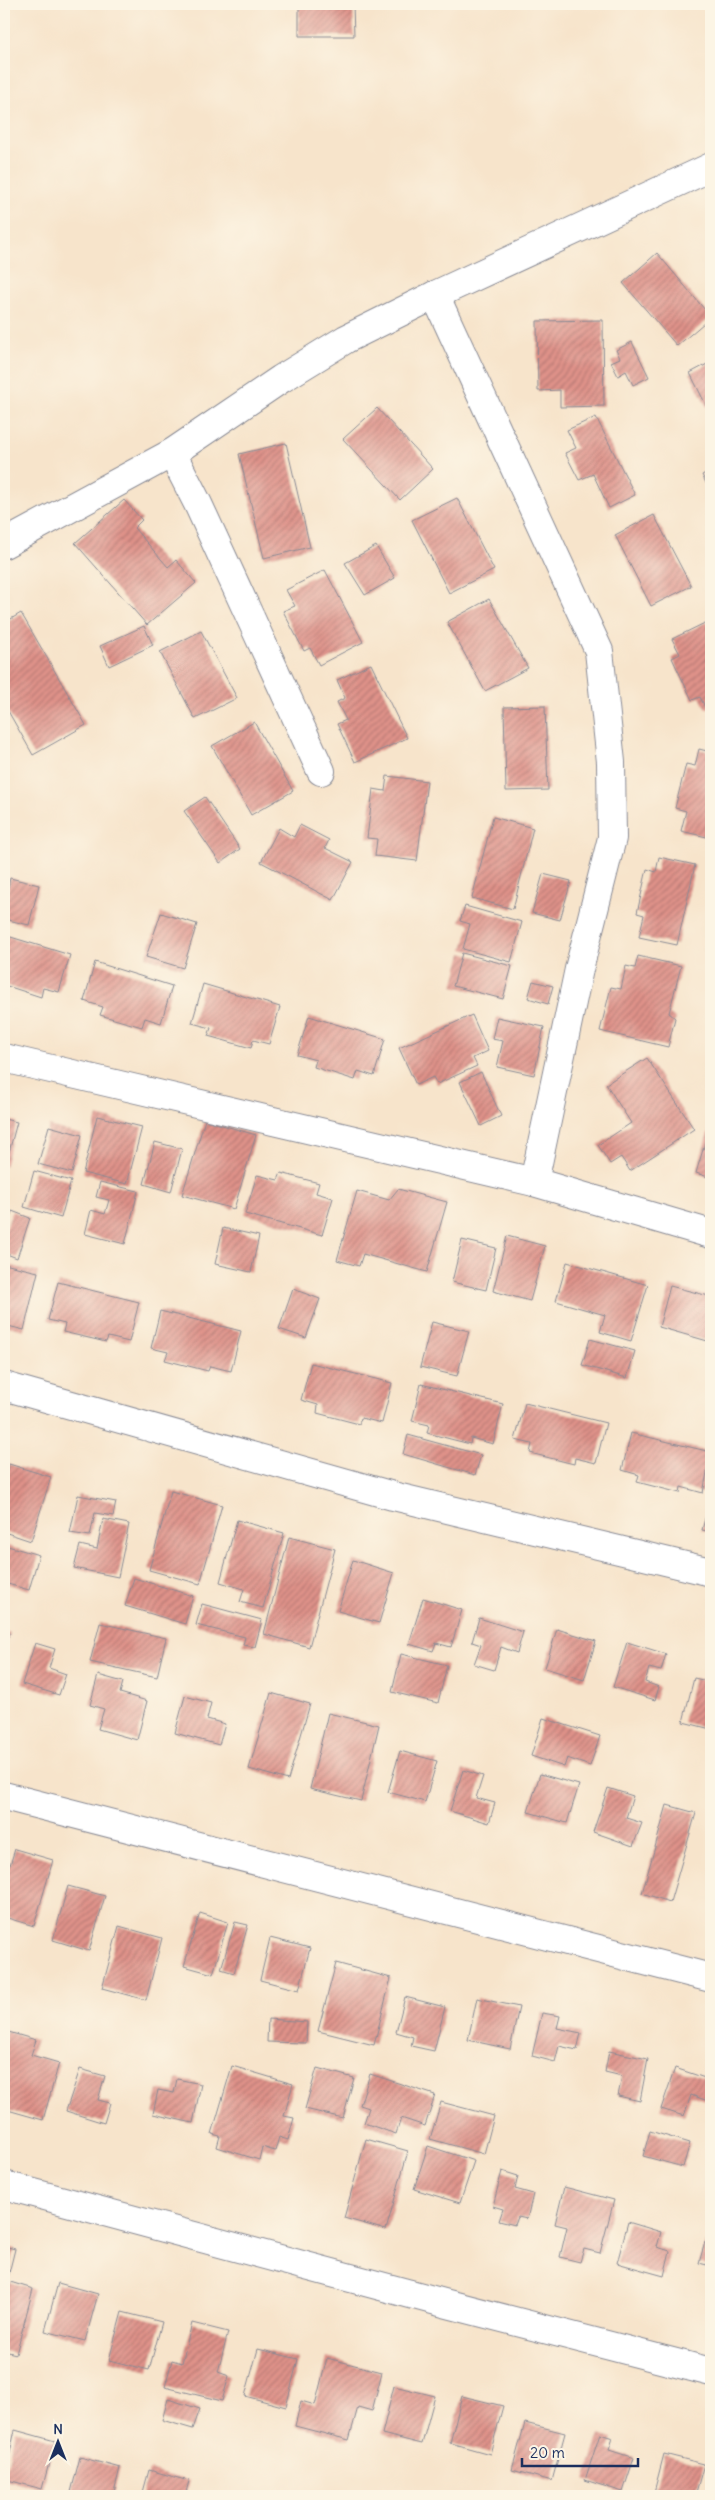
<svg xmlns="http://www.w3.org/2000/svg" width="715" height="2500" viewBox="0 0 715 2500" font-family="Delius,sans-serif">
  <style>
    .building { fill: url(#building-hatch) }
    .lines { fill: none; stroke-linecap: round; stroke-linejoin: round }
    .street-casing { stroke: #898a94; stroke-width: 30 }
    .street { stroke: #fff; stroke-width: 28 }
  </style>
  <defs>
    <pattern id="building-hatch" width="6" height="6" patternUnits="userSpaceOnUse" patternTransform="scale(1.25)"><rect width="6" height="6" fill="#df9289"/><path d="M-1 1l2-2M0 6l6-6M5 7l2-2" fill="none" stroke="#b47873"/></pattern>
  </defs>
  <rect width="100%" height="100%" fill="#fcf5e5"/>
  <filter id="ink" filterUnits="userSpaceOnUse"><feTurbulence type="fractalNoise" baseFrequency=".02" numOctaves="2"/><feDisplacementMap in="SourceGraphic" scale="10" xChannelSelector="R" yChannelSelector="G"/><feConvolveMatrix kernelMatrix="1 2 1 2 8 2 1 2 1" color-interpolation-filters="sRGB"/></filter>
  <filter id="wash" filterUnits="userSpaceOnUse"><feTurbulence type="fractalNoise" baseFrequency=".0096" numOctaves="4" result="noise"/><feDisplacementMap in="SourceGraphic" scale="20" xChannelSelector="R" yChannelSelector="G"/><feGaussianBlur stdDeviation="1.12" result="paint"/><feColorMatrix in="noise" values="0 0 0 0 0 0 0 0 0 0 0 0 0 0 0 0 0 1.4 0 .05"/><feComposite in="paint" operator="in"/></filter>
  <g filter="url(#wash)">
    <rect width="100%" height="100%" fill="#f7e4cb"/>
    <g id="blocks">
      <!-- building -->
      <g class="building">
        <path d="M299,4H353L354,36H299Z"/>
        <path d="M657,253L711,317L677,346L623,283Z"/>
        <path d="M603,320L604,406L560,407V390L538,391L537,321Z"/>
        <path d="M632,342L649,377L633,385L626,371L618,376L611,362L620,358L616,350Z"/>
        <path d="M711,362V415L690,373Z"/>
        <path d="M377,408L433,469L400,500L343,439Z"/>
        <path d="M596,417L635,495L609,508L593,474L579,480L565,453L576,448L567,430Z"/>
        <path d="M286,443L310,547L264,558L239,454Z"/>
        <path d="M711,470V493L702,475Z"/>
        <path d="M457,498L494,570L449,593L412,520Z"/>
        <path d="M124,500L142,520L134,528L168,567L176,560L196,583L147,625L75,543Z"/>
        <path d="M654,515L691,586L651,606L615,535Z"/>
        <path d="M376,546L395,578L365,595L345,563Z"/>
        <path d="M325,570L363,642L319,665L310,648L304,651L283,611L295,606L286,590Z"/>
        <path d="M489,599L528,668L485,691L447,622Z"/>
        <path d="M21,613L86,725L33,755L4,704V623Z"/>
        <path d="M711,620V707L706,709L700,697L692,700L672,658L680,654L672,639Z"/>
        <path d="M144,626L153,645L109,666L100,646Z"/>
        <path d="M201,631L237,698L195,719L160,652Z"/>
        <path d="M371,664L407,738L355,762L337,724L346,720L337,702L345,698L337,680Z"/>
        <path d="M545,706L548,790L506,791L504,707Z"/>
        <path d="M254,722L293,791L251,815L212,746Z"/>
        <path d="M699,749L711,752V838L681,831L686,811L675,808L686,764L695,766Z"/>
        <path d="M387,776L427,781L417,861L375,856L377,839L367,838L373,789L385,791Z"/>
        <path d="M205,797L240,849L220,863L184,811Z"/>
        <path d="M493,817L533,828L513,909L472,898Z"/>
        <path d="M300,825L329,840L325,848L353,862L333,900L261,862L279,828L294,837Z"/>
        <path d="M659,857L695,865L677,945L639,937L644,915L637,913L647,869L656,872Z"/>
        <path d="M543,874L571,881L560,920L532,913Z"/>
        <path d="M10,878L39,885L29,925L4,919V907Z"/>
        <path d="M465,906L522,922L511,962L463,949L470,924L460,921Z"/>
        <path d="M161,913L197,924L183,968L146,957Z"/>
        <path d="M4,935L70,955L59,992L43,988L41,997L4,985Z"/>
        <path d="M462,953L512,966L503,999L453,986Z"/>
        <path d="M638,956L681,966L669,1013L675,1018L668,1047L600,1031L611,987L621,989L626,966L635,968Z"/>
        <path d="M95,962L172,986L161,1023L145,1018L142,1027L100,1015L103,1007L84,1001Z"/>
        <path d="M533,981L553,986L548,1004L528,998Z"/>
        <path d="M203,984L280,1007L269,1044L253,1040L251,1048L208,1036L211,1028L192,1023Z"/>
        <path d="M472,1015L488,1051L473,1058L477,1066L437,1084L433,1077L416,1085L399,1048Z"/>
        <path d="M309,1016L385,1039L374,1076L358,1071L355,1080L314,1067L316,1060L297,1055Z"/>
        <path d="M497,1017L544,1027L534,1075L497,1067L503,1041L492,1039Z"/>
        <path d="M647,1058L694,1129L630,1171L621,1157L610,1164L598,1145L631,1123L606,1084Z"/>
        <path d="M481,1072L501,1116L481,1126L460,1082Z"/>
        <path d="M97,1116L142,1127L127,1184L83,1173Z"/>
        <path d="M4,1119L17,1122L5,1167L4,1166Z"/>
        <path d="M205,1120L256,1135L234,1209L182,1195Z"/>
        <path d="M711,1123V1178L696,1173Z"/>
        <path d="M49,1126L82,1135L72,1173L38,1164Z"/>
        <path d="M155,1142L182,1149L171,1192L144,1184Z"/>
        <path d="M34,1171L71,1181L61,1218L24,1207Z"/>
        <path d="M281,1173L319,1183L316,1193L333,1198L322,1235L245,1214L257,1175L278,1180Z"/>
        <path d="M100,1182L138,1191L125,1244L85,1234L91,1210L105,1214L109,1200L96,1197Z"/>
        <path d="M398,1189L447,1202L427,1272L363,1254L359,1266L337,1260L357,1191L389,1200Z"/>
        <path d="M12,1211L30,1218L17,1258L4,1253V1234Z"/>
        <path d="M223,1228L259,1236L251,1272L215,1264Z"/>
        <path d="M507,1236L545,1246L530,1301L493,1291Z"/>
        <path d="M462,1240L496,1248L486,1290L452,1282Z"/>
        <path d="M567,1262L648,1285L631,1341L600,1332L605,1315L556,1301Z"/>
        <path d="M4,1264L38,1272L24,1330L4,1325Z"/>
        <path d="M58,1282L139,1302L129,1342L108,1337L106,1342L63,1332L65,1324L48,1320Z"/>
        <path d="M670,1286L709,1296L711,1290V1342L659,1327Z"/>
        <path d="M293,1289L320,1299L306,1338L279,1329Z"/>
        <path d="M160,1311L241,1331L231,1371L210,1366L208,1371L165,1360L168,1352L151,1348Z"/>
        <path d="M432,1322L469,1331L457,1376L420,1367Z"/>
        <path d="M590,1339L635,1351L627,1378L582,1365Z"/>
        <path d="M311,1363L392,1383L382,1423L361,1418L359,1424L317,1413L318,1405L301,1400Z"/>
        <path d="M421,1384L503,1404L493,1444L471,1438L470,1444L427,1433L429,1425L412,1421Z"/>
        <path d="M525,1403L606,1423L596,1463L575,1458L574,1464L530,1453L532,1444L515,1440Z"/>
        <path d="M631,1433L711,1452L703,1493L681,1487L680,1493L637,1482L639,1475L622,1470Z"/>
        <path d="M408,1435L481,1455L475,1475L403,1454Z"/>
        <path d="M9,1464L51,1477L31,1541L4,1532V1481Z"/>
        <path d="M171,1491L222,1505L200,1584L149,1570Z"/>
        <path d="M78,1495L116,1502L113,1516L95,1513L90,1536L70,1533Z"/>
        <path d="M711,1496V1532L702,1530Z"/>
        <path d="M103,1519L129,1524L118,1577L74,1568L80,1545L97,1549Z"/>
        <path d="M237,1520L284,1533L263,1608L240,1602L244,1589L220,1582Z"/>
        <path d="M289,1537L335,1549L309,1647L264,1634Z"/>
        <path d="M4,1545L39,1555L29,1590L4,1583Z"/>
        <path d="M353,1560L394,1573L379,1623L338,1611Z"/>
        <path d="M134,1578L193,1596L185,1624L125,1606Z"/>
        <path d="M423,1598L462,1610L451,1647L436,1643L433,1651L409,1644Z"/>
        <path d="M202,1604L262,1620L255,1647L243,1645L245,1637L196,1625Z"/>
        <path d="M479,1618L523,1632L517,1653L501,1647L494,1670L474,1664L481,1645L472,1642Z"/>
        <path d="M100,1623L166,1638L157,1677L90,1662Z"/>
        <path d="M557,1629L596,1641L584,1680L545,1668Z"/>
        <path d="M4,1631L10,1633L4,1649Z"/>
        <path d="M627,1642L666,1654L661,1671L649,1668L645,1682L659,1687L655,1700L613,1687Z"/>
        <path d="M35,1643L55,1649L49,1668L66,1674L59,1695L22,1684Z"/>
        <path d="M401,1654L447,1665L438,1703L392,1692Z"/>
        <path d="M98,1675L123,1682L120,1693L147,1701L137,1740L98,1729L104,1709L90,1705Z"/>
        <path d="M694,1678L711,1682V1729L683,1722Z"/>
        <path d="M271,1693L310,1704L288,1780L249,1769Z"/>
        <path d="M185,1696L211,1703L207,1719L225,1724L219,1745L175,1733Z"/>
        <path d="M328,1713L379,1725L361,1801L310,1789Z"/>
        <path d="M543,1718L600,1736L590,1766L567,1758L564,1767L531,1756Z"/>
        <path d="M400,1751L437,1761L425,1802L388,1792Z"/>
        <path d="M463,1770L483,1776L476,1798L495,1803L489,1823L450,1811Z"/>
        <path d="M540,1774L579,1785L567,1823L528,1812Z"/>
        <path d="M608,1788L633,1796L626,1818L642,1823L633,1846L593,1832Z"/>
        <path d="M667,1805L696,1813L670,1902L642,1893Z"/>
        <path d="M15,1849L53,1860L34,1926L4,1917V1864L10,1865Z"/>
        <path d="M68,1886L105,1896L89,1951L53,1940Z"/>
        <path d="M200,1913L228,1922L213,1974L184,1966Z"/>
        <path d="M235,1922L248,1925L234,1973L221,1969Z"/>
        <path d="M119,1926L162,1938L146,2000L102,1988Z"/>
        <path d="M270,1938L310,1948L299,1990L260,1980Z"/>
        <path d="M336,1963L391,1978L374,2045L318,2031Z"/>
        <path d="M405,1997L445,2007L434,2051L411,2046L413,2037L396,2032Z"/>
        <path d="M477,1998L519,2007L510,2049L468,2040Z"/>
        <path d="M542,2013L560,2016L557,2028L581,2033L577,2050L559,2046L555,2062L532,2056Z"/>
        <path d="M268,2019L307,2022L306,2043L267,2042Z"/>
        <path d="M5,2031L36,2040L31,2055L59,2063L43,2120L4,2109Z"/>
        <path d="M609,2051L648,2059L640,2101L618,2096L622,2076L605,2072Z"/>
        <path d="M232,2066L293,2084L284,2116L294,2118L288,2140L279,2137L275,2151L262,2147L259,2160L217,2147L220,2136L212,2134Z"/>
        <path d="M317,2068L354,2078L343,2118L305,2109Z"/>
        <path d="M675,2068L711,2080V2102L691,2095L684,2116L661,2109Z"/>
        <path d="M80,2069L105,2076L98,2100L110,2103L104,2123L66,2111Z"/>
        <path d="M370,2074L435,2095L425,2126L401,2118L396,2134L364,2123L369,2108L360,2105Z"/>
        <path d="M177,2079L201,2084L193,2123L153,2114L158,2090L174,2093Z"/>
        <path d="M441,2102L494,2116L484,2154L430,2139Z"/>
        <path d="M650,2131L690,2143L683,2167L643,2156Z"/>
        <path d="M366,2139L408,2151L386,2230L344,2218Z"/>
        <path d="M428,2146L474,2161L460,2203L414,2189Z"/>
        <path d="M502,2171L518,2176L515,2189L533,2194L527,2219L518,2217L515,2225L499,2221L503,2209L493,2206Z"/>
        <path d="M564,2187L614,2200L600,2253L584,2249L580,2262L560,2257L567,2227L555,2224Z"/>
        <path d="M628,2222L661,2232L657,2247L670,2251L664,2276L617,2263Z"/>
        <path d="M705,2242L711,2244V2266L699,2263Z"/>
        <path d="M4,2246L15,2249L7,2281L33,2289L16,2354L4,2351Z"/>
        <path d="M58,2283L98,2294L85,2341L45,2331Z"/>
        <path d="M122,2312L162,2322L149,2370L109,2360Z"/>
        <path d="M192,2323L228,2332L218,2372L229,2376L222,2401L165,2387L172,2360L182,2363Z"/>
        <path d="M258,2349L298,2359L286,2407L245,2396Z"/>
        <path d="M327,2358L382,2372L372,2411L358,2407L349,2440L295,2426L301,2401L315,2405Z"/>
        <path d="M394,2386L435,2396L422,2444L382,2434Z"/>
        <path d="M462,2396L503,2406L490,2454L450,2443Z"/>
        <path d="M168,2399L200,2409L193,2429L162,2420Z"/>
        <path d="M525,2423L565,2433L552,2481L512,2470Z"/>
        <path d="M15,2430L55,2441L42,2489L4,2479Z"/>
        <path d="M600,2434L613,2438L609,2450L634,2458L623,2492L585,2480Z"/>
        <path d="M664,2454L704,2464L695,2496H653Z"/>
        <path d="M80,2457L120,2468L113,2496H70Z"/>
        <path d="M149,2470L189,2481L185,2496H142Z"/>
      </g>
    </g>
  </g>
  <g filter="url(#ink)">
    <use href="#blocks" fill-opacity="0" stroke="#898a94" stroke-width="1"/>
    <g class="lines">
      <defs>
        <g id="street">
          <path d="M435,295L599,651L611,762L612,838L579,969L534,1182"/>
          <path d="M4,544L172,453"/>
          <path d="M321,771L198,504L172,453L281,379L346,339L435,295L711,167"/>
          <path d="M4,1058L534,1182L711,1234"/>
          <path d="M4,1386L393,1496L711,1572"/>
          <path d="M4,1796L711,1978"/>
          <path d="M4,2185L444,2303L711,2372"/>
        </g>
      </defs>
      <!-- street casing -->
      <use href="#street" class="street-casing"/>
      <!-- street -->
      <use href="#street" class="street"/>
    </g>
  </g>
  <!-- margin -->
  <rect width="715" height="2500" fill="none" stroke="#fcf5e5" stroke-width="20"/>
  <!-- north arrow -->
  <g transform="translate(58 2442)" stroke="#fcf5e5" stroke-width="4" paint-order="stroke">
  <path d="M0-4L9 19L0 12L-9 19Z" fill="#1b2f5e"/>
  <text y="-8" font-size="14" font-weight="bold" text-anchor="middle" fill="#1b2f5e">N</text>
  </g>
  <!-- scale -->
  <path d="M522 2458v8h116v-8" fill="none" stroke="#1b2f5e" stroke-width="2.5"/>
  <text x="530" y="2458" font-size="15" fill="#1b2f5e" stroke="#fcf5e5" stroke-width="4" paint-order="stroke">20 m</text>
</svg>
